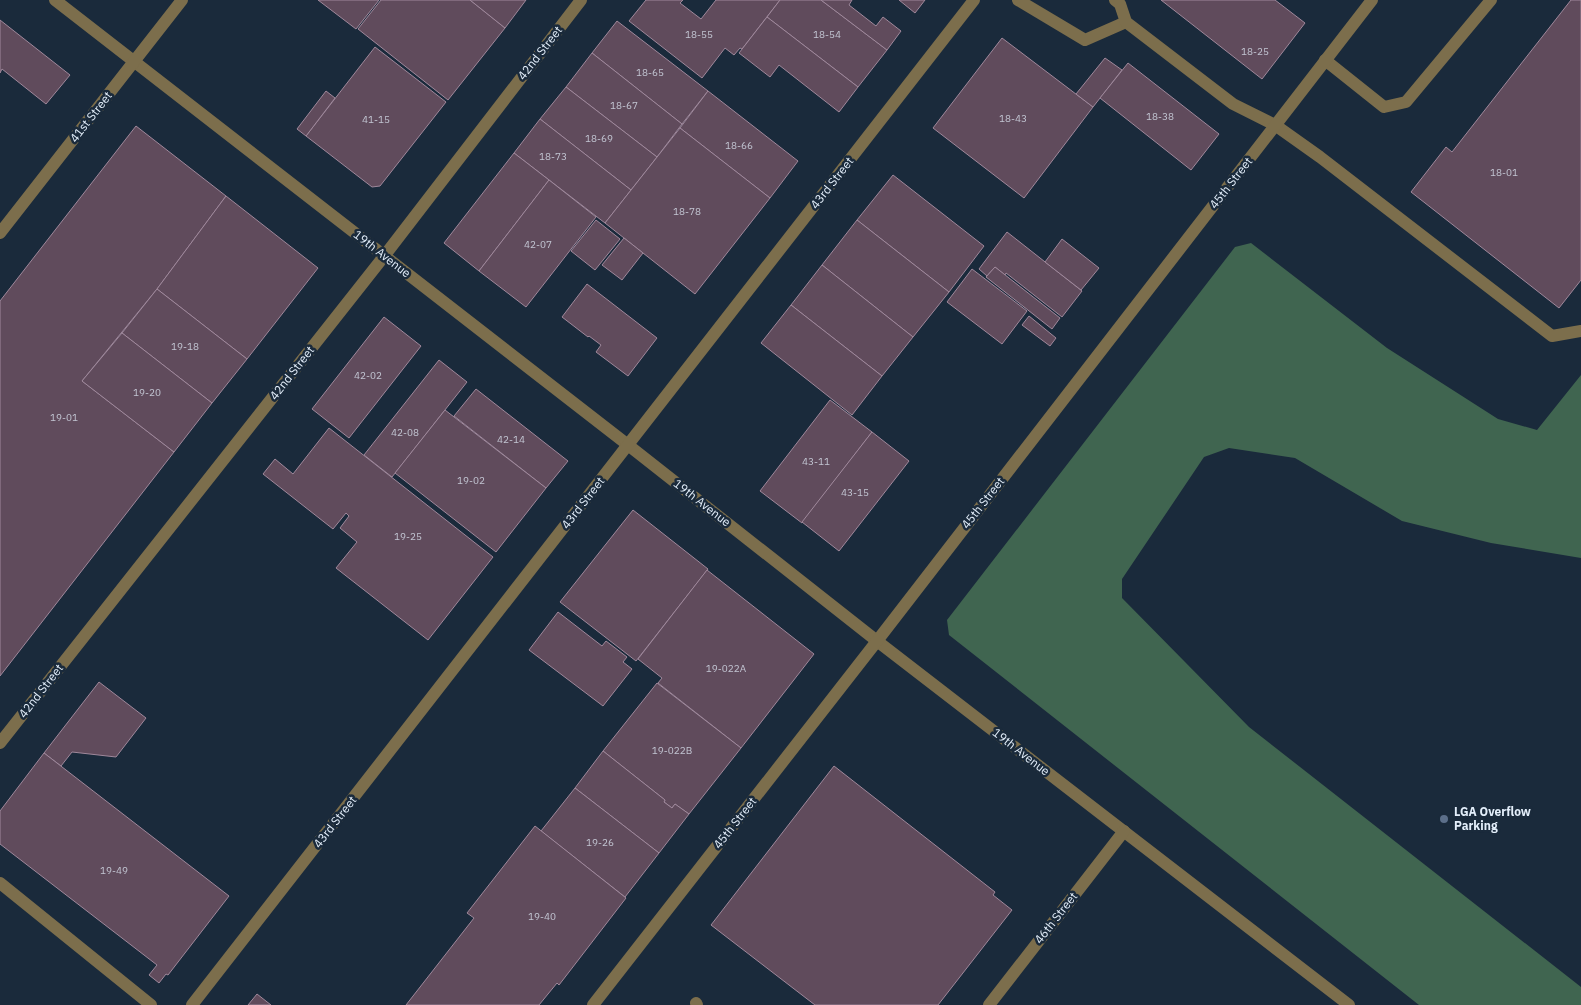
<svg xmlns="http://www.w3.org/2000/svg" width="1581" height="1005" viewBox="0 0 1581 1005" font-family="'IBM Plex Sans',sans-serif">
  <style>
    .forest { fill: #406550 }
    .building { fill: #604b5c; stroke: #9f889b }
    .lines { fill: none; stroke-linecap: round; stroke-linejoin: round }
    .minor { stroke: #7c6e4c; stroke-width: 12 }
    .service-dot { fill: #5c6f8a; stroke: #1a2a3b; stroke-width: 2 }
    .labels { text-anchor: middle; stroke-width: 5; stroke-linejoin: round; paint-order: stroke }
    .number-label { font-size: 10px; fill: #c2c5d2 }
    .street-label { font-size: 12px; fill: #e3eefa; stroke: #1a2a3b }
    .poi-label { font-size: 12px; font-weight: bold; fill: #e3eefa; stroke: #1a2a3b; text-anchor: start }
  </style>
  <rect width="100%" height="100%" fill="#1a2a3b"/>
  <!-- forest -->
  <path class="forest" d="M1251,243L1387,348L1498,419L1537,430L1581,375V558L1491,543L1402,521L1295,458L1229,448L1204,457L1122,579V598L1249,727L1581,987V1005H1419L949,635L947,620L1235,247Z"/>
  <!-- building -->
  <g class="building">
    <path d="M318,0H379L356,29Z"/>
    <path d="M381,0H470L505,28L448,100L358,29Z"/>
    <path d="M470,0H526L505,28Z"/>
    <path d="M646,0H683L680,3L701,19L716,0H780L742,49L740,48L734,55L725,48L702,78L629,21Z"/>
    <path d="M780,0H821L887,50L858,87L767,17Z"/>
    <path d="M821,0H852L849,5L876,26L883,17L901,31L887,50Z"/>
    <path d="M899,0H925L915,13Z"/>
    <path d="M1161,0H1275L1305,23L1262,79Z"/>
    <path d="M1571,0H1581V280L1559,308L1411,192L1446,147L1452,152Z"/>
    <path d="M767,17L858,87L839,112L779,65L770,77L739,53Z"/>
    <path d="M0,20L70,75L46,104L2,69L0,73Z"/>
    <path d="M617,21L708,91L682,124L592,53Z"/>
    <path d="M1002,38L1093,107L1024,198L933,128Z"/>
    <path d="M375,47L446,102L380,186L372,187L306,136Z"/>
    <path d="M592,53L682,124L657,157L566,87Z"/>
    <path d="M1105,58L1122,70L1093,107L1076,94Z"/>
    <path d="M1128,63L1219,134L1191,170L1100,98Z"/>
    <path d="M566,87L657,157L631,190L540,119Z"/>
    <path d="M326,91L335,98L306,136L297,129Z"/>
    <path d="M708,91L798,161L770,198L680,128Z"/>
    <path d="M540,119L631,190L605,223L514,153Z"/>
    <path d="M136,126L226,196L157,289L82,381L174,452L0,676V301Z"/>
    <path d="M680,128L770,198L695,294L605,223Z"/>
    <path d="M514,153L549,180L479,271L444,243Z"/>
    <path d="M893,175L984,246L949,292L857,220Z"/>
    <path d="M549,180L596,217L526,307L479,271Z"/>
    <path d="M226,196L318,268L247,359L157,289Z"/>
    <path d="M596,220L620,239L595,270L571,251Z"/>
    <path d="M857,220L949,292L913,337L822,265Z"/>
    <path d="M1007,232L1082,291L1062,317L1006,273L1005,275L995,267L987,276L979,269Z"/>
    <path d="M624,238L643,253L622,280L602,265Z"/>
    <path d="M1062,239L1099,268L1081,290L1045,262Z"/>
    <path d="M822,265L913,337L882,376L791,305Z"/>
    <path d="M995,267L1060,318L1052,329L986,277Z"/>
    <path d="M972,269L1027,311L1002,344L947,302Z"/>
    <path d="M587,284L657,338L628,376L596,352L601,345L589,336L588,337L562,317Z"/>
    <path d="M157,289L247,359L212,403L122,333Z"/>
    <path d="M791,305L882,376L852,415L761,343Z"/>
    <path d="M1029,316L1056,338L1050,346L1022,325Z"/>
    <path d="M384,317L421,346L349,438L312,409Z"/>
    <path d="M122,333L212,403L174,452L82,381Z"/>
    <path d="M439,360L467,382L392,477L364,455Z"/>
    <path d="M476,389L568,461L546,488L454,416Z"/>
    <path d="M830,400L872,432L802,523L760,491Z"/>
    <path d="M445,410L546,488L496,552L395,473Z"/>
    <path d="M329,428L493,557L428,640L336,568L357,542L340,528L349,516L346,513L333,529L263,474L275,459L293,474Z"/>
    <path d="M872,432L909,461L839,551L802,522Z"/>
    <path d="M633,510L708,569L636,661L560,602Z"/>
    <path d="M707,570L814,654L741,748L658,683L662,678L638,659Z"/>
    <path d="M558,612L602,646L606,641L627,657L623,662L632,669L603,706L529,650Z"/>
    <path d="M99,682L146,718L116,757L72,752L61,766L44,753Z"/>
    <path d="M657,683L741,748L689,814L675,804L672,808L664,802L665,800L603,751Z"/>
    <path d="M603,751L665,800L664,802L672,808L675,804L689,814L659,853L575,788Z"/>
    <path d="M44,753L229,896L168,975L166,974L159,983L149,975L157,965L0,844V811Z"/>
    <path d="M834,766L995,892L993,895L1012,910L938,1005H815L711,925Z"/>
    <path d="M575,788L659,853L625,897L541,831Z"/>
    <path d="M535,826L626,898L559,985L557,983L539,1005H406L474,918L467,913Z"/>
    <path d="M257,994L271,1005H248Z"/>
  </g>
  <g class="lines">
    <!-- minor -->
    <g class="minor">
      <path d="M55,0L628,445L877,641L1349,1005"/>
      <path d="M1018,0L1085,40L1126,22"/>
      <path d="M1115,0L1120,4L1126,22L1233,104L1275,125L1320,157L1552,336L1581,331"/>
      <path d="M1325,60L1384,107L1406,102L1491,0"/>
      <path d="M0,233L182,0"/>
      <path d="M0,743L385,255L581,0"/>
      <path d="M0,883L151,1005"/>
      <path d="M696,1003L697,1005"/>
      <path d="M192,1005L974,0"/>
      <path d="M593,1005L877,641L1372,0"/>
      <path d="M989,1005L1124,831"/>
    </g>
  </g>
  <!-- markers -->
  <circle class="service-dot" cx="1444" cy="819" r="5"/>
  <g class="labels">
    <!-- number labels -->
    <g class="number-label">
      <text x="699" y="38">18-55</text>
      <text x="827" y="38">18-54</text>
      <text x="1255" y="55">18-25</text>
      <text x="650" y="76">18-65</text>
      <text x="624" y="109">18-67</text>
      <text x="1160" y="120">18-38</text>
      <text x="1013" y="122">18-43</text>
      <text x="376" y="123">41-15</text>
      <text x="599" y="142">18-69</text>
      <text x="739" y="149">18-66</text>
      <text x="553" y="160">18-73</text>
      <text x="1504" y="176">18-01</text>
      <text x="687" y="215">18-78</text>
      <text x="538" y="248">42-07</text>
      <text x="185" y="350">19-18</text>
      <text x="368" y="379">42-02</text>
      <text x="147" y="396">19-20</text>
      <text x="64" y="421">19-01</text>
      <text x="405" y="436">42-08</text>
      <text x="511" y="443">42-14</text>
      <text x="816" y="465">43-11</text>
      <text x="471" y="484">19-02</text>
      <text x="855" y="496">43-15</text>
      <text x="408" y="540">19-25</text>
      <text x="726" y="672">19-022A</text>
      <text x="672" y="754">19-022B</text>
      <text x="600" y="846">19-26</text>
      <text x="114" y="874">19-49</text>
      <text x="542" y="920">19-40</text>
    </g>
    <!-- street labels -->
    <g class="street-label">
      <text transform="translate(540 53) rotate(-52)" y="4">42nd Street</text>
      <text transform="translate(91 117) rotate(-52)" y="4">41st Street</text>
      <text transform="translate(832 183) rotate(-52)" y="4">43rd Street</text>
      <text transform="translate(1231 183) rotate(-52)" y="4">45th Street</text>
      <text transform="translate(382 254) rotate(38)" y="4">19th Avenue</text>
      <text transform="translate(292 373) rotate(-52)" y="4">42nd Street</text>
      <text transform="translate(583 503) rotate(-52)" y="4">43rd Street</text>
      <text transform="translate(702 503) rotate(38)" y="4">19th Avenue</text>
      <text transform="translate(983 503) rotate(-52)" y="4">45th Street</text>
      <text transform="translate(41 691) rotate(-52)" y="4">42nd Street</text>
      <text transform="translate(1021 752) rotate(38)" y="4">19th Avenue</text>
      <text transform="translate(335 822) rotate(-52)" y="4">43rd Street</text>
      <text transform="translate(735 823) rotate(-52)" y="4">45th Street</text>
      <text transform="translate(1056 918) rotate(-52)" y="4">46th Street</text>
    </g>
    <!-- poi labels -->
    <g class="poi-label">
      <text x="1454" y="816">LGA Overflow<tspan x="1454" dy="14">Parking</tspan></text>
    </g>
  </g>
</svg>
